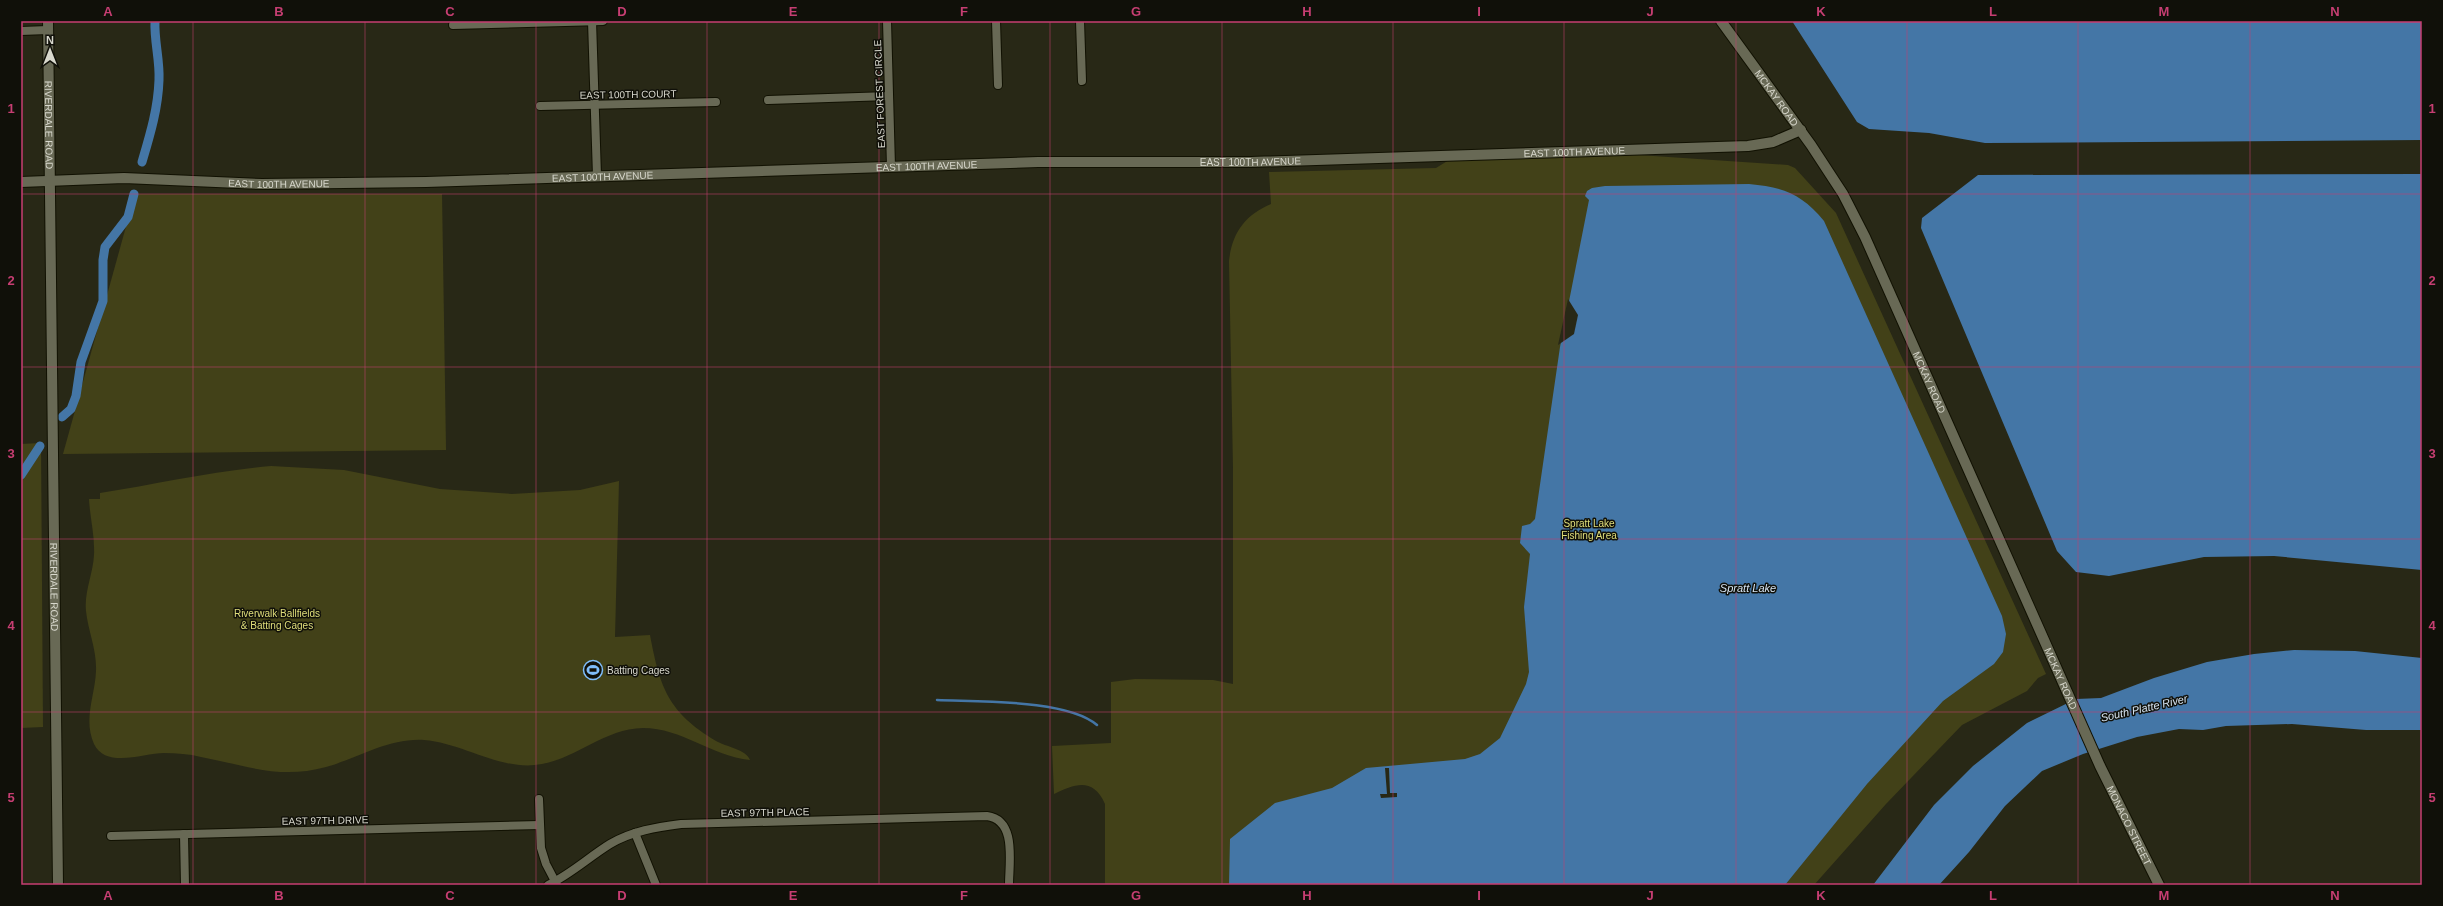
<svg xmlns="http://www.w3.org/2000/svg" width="2443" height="906" viewBox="0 0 2443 906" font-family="Arial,sans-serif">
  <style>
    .green { fill: #424118 }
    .water { fill: #4476a6 }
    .pier { fill: #282816 }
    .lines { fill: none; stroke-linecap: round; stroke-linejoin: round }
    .stream { stroke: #4476a6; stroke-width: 2.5 }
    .canal { stroke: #4476a6; stroke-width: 9 }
    .minor-casing { stroke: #111102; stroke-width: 10 }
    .tertiary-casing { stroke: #111102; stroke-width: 12 }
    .secondary-casing { stroke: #111102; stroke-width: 12 }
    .minor { stroke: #686955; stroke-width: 8 }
    .tertiary { stroke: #686955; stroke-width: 10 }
    .secondary { stroke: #686955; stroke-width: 10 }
    .grid { fill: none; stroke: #c63e72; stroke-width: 1; stroke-opacity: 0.55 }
    .labels { text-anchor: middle; stroke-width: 3; stroke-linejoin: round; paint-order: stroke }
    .street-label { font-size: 10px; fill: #d8d8cd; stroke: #101009 }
    .park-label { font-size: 10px; fill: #e0de7b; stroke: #101009 }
    .poi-label { font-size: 10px; fill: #d8d8cd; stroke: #101009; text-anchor: start }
    .water-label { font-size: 11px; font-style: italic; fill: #d5e3f1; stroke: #101009 }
    .neatline { fill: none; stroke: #c63e72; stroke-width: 1.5 }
    .grid-label { font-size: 13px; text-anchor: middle; font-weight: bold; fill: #c63e72 }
  </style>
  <rect width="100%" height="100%" fill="#282816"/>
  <!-- green -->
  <g class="green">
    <path d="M1624,154L1788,165L1795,168L1836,213L2046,674L2038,678L2027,691L1962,725L1886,804L1814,885H1105V804C1093,777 1075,784 1054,794L1052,746L1111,743V682L1135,679L1213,680L1233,684V468L1229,261C1232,233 1245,215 1271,204L1269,172L1436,168L1449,160Z"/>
    <path d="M135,194H442L446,450L63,454Z"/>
    <path d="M41,443L43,727L21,728V444Z"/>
    <path d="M271,466L344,470L440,489L512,494L580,490L619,481L615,637L650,635C660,688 668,712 716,741C726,747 746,749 750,760C711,756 682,728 643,728C604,729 579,757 542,764C501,772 464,743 424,740C388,738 359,758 326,767C279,780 245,765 201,757C189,754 177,753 164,753C144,753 106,769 94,744C83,719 95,696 96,671C97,650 88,631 86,611C84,592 93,574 94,555C95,536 90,518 89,499H100V493C157,484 213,471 271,466Z"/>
  </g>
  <!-- water -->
  <g class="water">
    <path d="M1792,21H2422V140L1985,143L1929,133L1869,129L1857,122Z"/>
    <path d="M2422,174V570L2274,556L2204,557L2109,576L2076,572L2057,551L1921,228L1922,218L1978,175Z"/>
    <path d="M1749,184C1783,187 1802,194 1824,221L2002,616L2006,634L2003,652L1994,664L1943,701L1867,784L1785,885H1229L1230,839L1275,803L1332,788L1366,768L1465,759L1480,754L1500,738L1526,684L1529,672L1524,607L1530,554L1520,543L1522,526L1530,524L1535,519L1560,347L1589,200L1585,196L1587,191L1592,188L1605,186Z"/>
    <path d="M2294,650L2355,651L2422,658V730H2366L2292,724L2226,726L2203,730L2179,729L2137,737L2083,754L2042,771L2005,806L1969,852L1939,885H1873L1934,805L1973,766L2027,723L2076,699L2101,698L2154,678L2207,662L2254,654Z"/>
  </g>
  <!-- pier -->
  <g class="pier">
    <path d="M1568,299L1578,315L1574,334L1558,345Z"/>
    <path d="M1385,768H1389L1390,793H1397V797L1381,798L1380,794H1387Z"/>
  </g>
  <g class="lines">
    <!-- stream -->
    <path class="stream" d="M937,700C977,702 1067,699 1097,725"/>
    <!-- canal -->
    <g class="canal">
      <path d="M142,162C150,135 158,109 159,80C160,60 154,41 155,21"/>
      <path d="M62,417L71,409L76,396L81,362L103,301V260L105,247L128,217L134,194"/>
      <path d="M21,475L40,446"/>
    </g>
    <defs>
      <g id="minor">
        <path d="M592,21L597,176"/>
        <path d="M887,21L891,167"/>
        <path d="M996,21L998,85"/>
        <path d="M1080,21L1082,81"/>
        <path d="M453,25L603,21"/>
        <path d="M21,31L48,30"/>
        <path d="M768,100L889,96"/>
        <path d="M540,106L716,102"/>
        <path d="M539,799L541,848L546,864L557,885"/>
        <path d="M635,833L656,885"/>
        <path d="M184,834L185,885"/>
        <path d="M111,836L539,825"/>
        <path d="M548,885C571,874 589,857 610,844C632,831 657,827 681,824L987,816C1017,820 1009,862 1009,885"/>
      </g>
      <g id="tertiary">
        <path id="s1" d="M48,21L58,885"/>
        <path id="s2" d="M21,182L124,178L262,184L426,182L1038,162H1251L1748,146L1773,142L1801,130"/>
      </g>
      <g id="secondary">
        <path id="s3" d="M1721,21L1811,145L1843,194L1865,237L2100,766L2159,885"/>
      </g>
    </defs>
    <!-- minor casing -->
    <use href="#minor" class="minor-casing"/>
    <!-- tertiary casing -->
    <use href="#tertiary" class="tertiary-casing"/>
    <!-- secondary casing -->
    <use href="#secondary" class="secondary-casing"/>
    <!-- minor -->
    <use href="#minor" class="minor"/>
    <!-- tertiary -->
    <use href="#tertiary" class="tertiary"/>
    <!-- secondary -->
    <use href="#secondary" class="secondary"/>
  </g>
  <!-- grid -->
  <path class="grid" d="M193,21V885M365,21V885M536,21V885M707,21V885M879,21V885M1050,21V885M1222,21V885M1393,21V885M1564,21V885M1736,21V885M1907,21V885M2078,21V885M2250,21V885M21,194H2422M21,367H2422M21,539H2422M21,712H2422"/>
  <!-- icons -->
  <defs>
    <symbol id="stadium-ring" viewBox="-11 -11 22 22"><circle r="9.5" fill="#101009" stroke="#7fbdfa" stroke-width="1.5"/><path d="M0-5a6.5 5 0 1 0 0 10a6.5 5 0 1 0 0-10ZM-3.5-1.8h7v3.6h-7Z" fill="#7fbdfa"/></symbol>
  </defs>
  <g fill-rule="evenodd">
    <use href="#stadium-ring" x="582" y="659" width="22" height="22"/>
  </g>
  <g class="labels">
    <!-- street labels -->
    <g class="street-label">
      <text transform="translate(628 94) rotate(-1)" y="4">EAST 100TH COURT</text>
      <text transform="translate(879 94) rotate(-92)" y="4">EAST FOREST CIRCLE</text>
      <text dy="4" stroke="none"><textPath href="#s3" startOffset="95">MCKAY ROAD</textPath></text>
      <text dy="4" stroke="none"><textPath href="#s1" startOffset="104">RIVERDALE ROAD</textPath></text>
      <text dy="4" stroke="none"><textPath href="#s2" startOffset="1554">EAST 100TH AVENUE</textPath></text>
      <text dy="4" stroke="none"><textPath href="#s2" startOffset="1230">EAST 100TH AVENUE</textPath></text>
      <text dy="4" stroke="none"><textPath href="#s2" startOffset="906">EAST 100TH AVENUE</textPath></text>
      <text dy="4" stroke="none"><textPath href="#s2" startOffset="582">EAST 100TH AVENUE</textPath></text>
      <text dy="4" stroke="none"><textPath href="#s2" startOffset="258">EAST 100TH AVENUE</textPath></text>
      <text dy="4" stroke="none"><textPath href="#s3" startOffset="419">MCKAY ROAD</textPath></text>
      <text dy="4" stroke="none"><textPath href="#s1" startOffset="566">RIVERDALE ROAD</textPath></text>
      <text dy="4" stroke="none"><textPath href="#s3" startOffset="743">MCKAY ROAD</textPath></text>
      <text transform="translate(765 812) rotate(-1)" y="4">EAST 97TH PLACE</text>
      <text transform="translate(325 820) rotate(-1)" y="4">EAST 97TH DRIVE</text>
      <text dy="4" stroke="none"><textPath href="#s3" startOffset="905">MONACO STREET</textPath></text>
    </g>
    <!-- park labels -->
    <g class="park-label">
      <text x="1589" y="527">Spratt Lake<tspan x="1589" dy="12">Fishing Area</tspan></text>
      <text x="277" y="617">Riverwalk Ballfields<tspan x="277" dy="12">&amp; Batting Cages</tspan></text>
    </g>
    <!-- poi labels -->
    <g class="poi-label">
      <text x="607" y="674">Batting Cages</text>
    </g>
    <!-- water labels -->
    <g class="water-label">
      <text x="1748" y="592">Spratt Lake</text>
      <text transform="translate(2144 708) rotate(-13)" y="4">South Platte River</text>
    </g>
  </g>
  <!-- border -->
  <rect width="2443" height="906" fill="none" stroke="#101009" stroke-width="44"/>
  <!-- north arrow -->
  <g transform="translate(50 50)" stroke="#101009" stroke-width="3" paint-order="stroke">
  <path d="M0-3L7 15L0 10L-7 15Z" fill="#d8d8cd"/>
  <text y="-6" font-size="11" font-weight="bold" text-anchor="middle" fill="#d8d8cd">N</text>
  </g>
  <rect x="22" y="22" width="2399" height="862" class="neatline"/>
  <g class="grid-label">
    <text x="108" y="16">A</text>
    <text x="279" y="16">B</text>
    <text x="450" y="16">C</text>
    <text x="622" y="16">D</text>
    <text x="793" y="16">E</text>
    <text x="964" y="16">F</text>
    <text x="1136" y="16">G</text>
    <text x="1307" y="16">H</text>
    <text x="1479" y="16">I</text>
    <text x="1650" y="16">J</text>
    <text x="1821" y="16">K</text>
    <text x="1993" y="16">L</text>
    <text x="2164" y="16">M</text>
    <text x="2335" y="16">N</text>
    <text x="11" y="113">1</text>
    <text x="2432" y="113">1</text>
    <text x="11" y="285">2</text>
    <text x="2432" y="285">2</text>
    <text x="11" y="458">3</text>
    <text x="2432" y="458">3</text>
    <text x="11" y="630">4</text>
    <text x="2432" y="630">4</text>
    <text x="11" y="802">5</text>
    <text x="2432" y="802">5</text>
    <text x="108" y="900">A</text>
    <text x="279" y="900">B</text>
    <text x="450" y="900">C</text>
    <text x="622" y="900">D</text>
    <text x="793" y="900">E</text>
    <text x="964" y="900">F</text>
    <text x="1136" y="900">G</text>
    <text x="1307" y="900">H</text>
    <text x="1479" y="900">I</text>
    <text x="1650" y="900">J</text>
    <text x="1821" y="900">K</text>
    <text x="1993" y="900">L</text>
    <text x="2164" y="900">M</text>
    <text x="2335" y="900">N</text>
  </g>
</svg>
